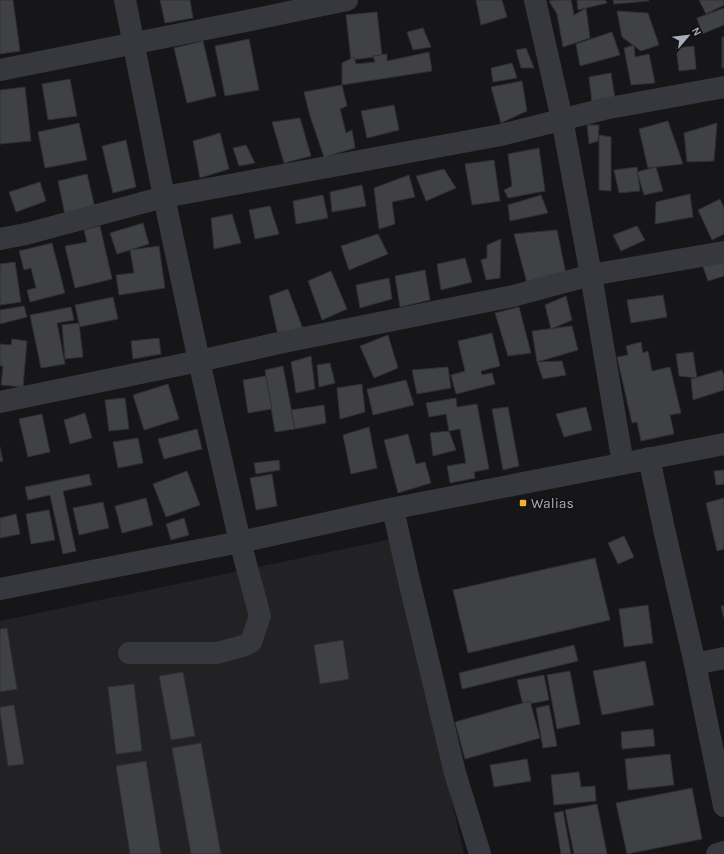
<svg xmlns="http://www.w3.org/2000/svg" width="724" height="854" viewBox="0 0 724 854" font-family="Karla,sans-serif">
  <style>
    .built { fill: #222225 }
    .building { fill: #404145; stroke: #303034 }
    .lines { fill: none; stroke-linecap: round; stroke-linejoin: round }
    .minor { stroke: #37383d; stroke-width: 22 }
    .poi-dot { fill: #f2b134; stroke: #111113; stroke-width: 1.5 }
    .labels { text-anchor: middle; stroke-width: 3; stroke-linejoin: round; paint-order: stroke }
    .poi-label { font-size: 14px; fill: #a8adb8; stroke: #111113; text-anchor: start }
  </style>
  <rect width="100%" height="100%" fill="#161618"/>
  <!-- built -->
  <path class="built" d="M392,539L464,854H0V621Z"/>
  <!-- building -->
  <g class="building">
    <path d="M0,0H13L20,51L0,54Z"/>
    <path d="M160,0H190L193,18L165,23Z"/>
    <path d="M476,0H502L507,17L481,25Z"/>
    <path d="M555,0H571L574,15L586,8L590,38L563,47L557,14L549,1Z"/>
    <path d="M577,0H605L607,3L578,10Z"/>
    <path d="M613,0H648L649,1L614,4Z"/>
    <path d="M699,0H724V5L706,14Z"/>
    <path d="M724,8V25L702,34L697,18Z"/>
    <path d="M617,11L648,13L659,45L641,51L622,37Z"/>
    <path d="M377,12L382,56L351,60L346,15Z"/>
    <path d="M423,28L431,47L413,50L407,32Z"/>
    <path d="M612,32L620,55L580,66L576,44Z"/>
    <rect x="722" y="37" width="2" height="31"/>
    <path d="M249,39L259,90L225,96L215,46Z"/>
    <path d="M203,41L216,96L187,103L174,48Z"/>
    <path d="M634,45L635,57L649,54L655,83L631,85L624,48Z"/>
    <path d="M694,46L696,69L679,71L676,48Z"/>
    <path d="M526,48L534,68H521L516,50Z"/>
    <path d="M429,52L432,71L342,85V63L354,57L356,64L375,62L373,56L387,54V61Z"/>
    <path d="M512,63L517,78L493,82L491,68Z"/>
    <path d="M611,73L615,98L592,103L589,77Z"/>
    <path d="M70,79L77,116L48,120L42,84Z"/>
    <path d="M522,81L527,111L501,123L491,87Z"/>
    <path d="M342,85L347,106L340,109L346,133L352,130L355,148L324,157L310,116L304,92Z"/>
    <path d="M25,87L31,141L0,144V90Z"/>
    <path d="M394,105L399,130L367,138L361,111Z"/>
    <path d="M300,118L311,156L284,163L272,122Z"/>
    <path d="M668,121L683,164L648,168L639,129Z"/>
    <path d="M79,123L87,160L45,168L38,132Z"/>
    <path d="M717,123L714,161L687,162L684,133Z"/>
    <path d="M587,125H599L598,141L589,144Z"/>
    <path d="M220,133L229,169L200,178L193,141Z"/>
    <path d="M599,135L611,137V191L599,190Z"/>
    <path d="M126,140L136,187L113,193L102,146Z"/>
    <path d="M246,145L255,163L239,166L233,148Z"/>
    <path d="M539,148L545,191L508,198L504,190L512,186L508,154Z"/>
    <path d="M494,160L500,201L472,205L465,164Z"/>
    <path d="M637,167L640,191L619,193L614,170Z"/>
    <path d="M656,167L663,191L644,195L637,172Z"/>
    <path d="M444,169L456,188L426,201L416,176Z"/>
    <path d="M87,174L95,208L65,215L58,181Z"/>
    <path d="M409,175L415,197L392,202L395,224L379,229L374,188Z"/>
    <path d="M40,182L46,201L16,212L9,192Z"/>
    <path d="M362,185L366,206L332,212L330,192Z"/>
    <path d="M690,194L693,217L655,224L656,202Z"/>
    <path d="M323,195L328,218L296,224L293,201Z"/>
    <path d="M541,195L548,213L510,221L508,205Z"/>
    <path d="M720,199L724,208V234L712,240L698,210Z"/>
    <path d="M270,206L279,234L255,239L249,210Z"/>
    <path d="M232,214L241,243L214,249L211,218Z"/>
    <path d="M143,223L149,244L117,254L110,233Z"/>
    <path d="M100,226L112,279L75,288L65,246L87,242L84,230Z"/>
    <path d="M637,226L645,240L621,251L613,235Z"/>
    <path d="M557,230L566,274L528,287L514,234Z"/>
    <path d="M378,234L388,254L349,270L341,246Z"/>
    <path d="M501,239L500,278L486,280L481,260L487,258V245Z"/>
    <path d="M52,243L65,293L30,302L27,290L36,288L31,268L24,270L19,251Z"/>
    <path d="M159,246L165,288L119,295L116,275L134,273L130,250Z"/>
    <path d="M465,258L472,282L441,290L437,264Z"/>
    <path d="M15,262L21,302L0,305V264Z"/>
    <path d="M724,262V276L708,281L702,264Z"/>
    <path d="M425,270L430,300L400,307L395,276Z"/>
    <path d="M331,271L347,309L322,320L308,281Z"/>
    <path d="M389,278L392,299L360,308L356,285Z"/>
    <path d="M288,289L303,329L278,335L269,296Z"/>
    <path d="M663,295L667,317L631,323L627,300Z"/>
    <path d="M566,296L572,320L551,329L545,305Z"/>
    <path d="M113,297L118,319L79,327V323L75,305Z"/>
    <path d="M24,306L27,317L0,324V310Z"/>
    <path d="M71,307L74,320L57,323L65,364L41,368L30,315Z"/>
    <path d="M519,307L531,353L508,356L495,313Z"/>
    <path d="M79,323L83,357L65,359L62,325Z"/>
    <path d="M572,326L578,350L537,362L532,331Z"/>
    <path d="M492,333L500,366L481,371L482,375L492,373L495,384L456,394L451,375L465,371L458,341Z"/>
    <path d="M388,335L398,368L374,378L360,346Z"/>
    <path d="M159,338L161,354L133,359L131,341Z"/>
    <path d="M12,339L27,341L23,387L1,385L3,366H0V344L11,345Z"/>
    <path d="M641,342L643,353L648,351L652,371L670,367L681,413L670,415L674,434L641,441L637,422L632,423L617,357L628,355L626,346Z"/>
    <path d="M693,352L697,378L679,376L676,354Z"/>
    <path d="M311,356L315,389L296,393L291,362Z"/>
    <path d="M562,361L566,375L543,379L537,362Z"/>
    <path d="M330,363L335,383L319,387L317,365Z"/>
    <path d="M283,366L295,429L275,432L265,370Z"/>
    <path d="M448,367L451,388L417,394L412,370Z"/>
    <path d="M722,370L724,376V390L693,400L691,379Z"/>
    <path d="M266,376L272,409L248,413L243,380Z"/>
    <path d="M406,380L414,405L373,415L367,389Z"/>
    <path d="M168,384L179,419L144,430L133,395Z"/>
    <path d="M362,384L365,412L340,419L337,388Z"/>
    <path d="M125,398L129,429L109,431L105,400Z"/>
    <path d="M456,398L457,407L477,404L489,469L474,472L475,478L450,483L447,466L466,463L460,429L449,431L446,414L429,417L426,403Z"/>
    <path d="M324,405L326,423L295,429L291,410Z"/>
    <path d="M508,407L519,466L503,470L492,409Z"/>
    <path d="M586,407L592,430L564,437L556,414Z"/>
    <path d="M85,413L92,438L70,444L64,420Z"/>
    <path d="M42,414L50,452L28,457L19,419Z"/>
    <path d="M369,427L377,468L351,474L343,435Z"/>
    <path d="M197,429L202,449L164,459L158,439Z"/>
    <path d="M449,431L456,450L433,456L430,433Z"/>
    <path d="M408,434L416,464L425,462L431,483L398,493L384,440Z"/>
    <path d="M138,438L143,463L118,468L113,442Z"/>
    <path d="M0,447L3,461L0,462Z"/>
    <path d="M279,460L280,470L256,474L254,463Z"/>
    <path d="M724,470V484L716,485L714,471Z"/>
    <path d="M187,471L200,505L166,517L153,484Z"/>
    <path d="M89,474L92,485L63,491L76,551L63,554L50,495L28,500L25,487Z"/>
    <path d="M272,474L277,506L256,510L250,478Z"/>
    <path d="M146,498L153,525L122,533L115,506Z"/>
    <path d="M724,498V549L717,551L706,503Z"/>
    <path d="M103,502L109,528L79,535L73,508Z"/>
    <path d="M49,510L55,540L31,544L26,514Z"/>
    <path d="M16,514L20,534L0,538V518Z"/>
    <path d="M184,518L189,535L171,540L166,524Z"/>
    <path d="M624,536L634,557L618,564L608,543Z"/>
    <path d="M595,558L610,620L468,653L453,590Z"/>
    <path d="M648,605L653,643L624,647L619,609Z"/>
    <path d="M721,606H724V619Z"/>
    <path d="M7,628L17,689L0,692V629Z"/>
    <path d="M343,640L349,679L320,684L314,645Z"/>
    <path d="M574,645L578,661L462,689L459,673Z"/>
    <path d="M645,661L654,705L602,715L593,671Z"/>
    <path d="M570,671L580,724L557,729L547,675Z"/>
    <path d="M183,672L195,736L171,740L159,676Z"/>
    <path d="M544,675L549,700L523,705L517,680Z"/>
    <path d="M134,684L142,751L116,754L108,687Z"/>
    <path d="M530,701L540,738L465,759L455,722Z"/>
    <path d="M14,705L24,764L8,766L0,713V707Z"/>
    <path d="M549,705L557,746L543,748L536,708Z"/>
    <path d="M653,729L655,746L622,749L621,732Z"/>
    <path d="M201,743L221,854H191L172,748Z"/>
    <path d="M670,754L674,785L628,790L625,759Z"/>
    <path d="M527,759L531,781L494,787L490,765Z"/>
    <path d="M146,761L161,854H130L116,766Z"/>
    <path d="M579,772L581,787L595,786L596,801L554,805L551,775Z"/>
    <path d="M692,788L702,839L627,854L616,803Z"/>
    <path d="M597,804L607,854H574L565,810Z"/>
    <path d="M563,811L571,854H561L554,813Z"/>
  </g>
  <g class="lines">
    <!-- minor -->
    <g class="minor">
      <path d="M125,0L164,197L199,361L240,542L260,616L251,642L243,646L217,653H129"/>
      <path d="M535,0L562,119L591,275L623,464"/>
      <path d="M0,70L251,20L347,0"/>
      <path d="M0,239L26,234L164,197L501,135L604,109L724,87"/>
      <path d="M0,402L199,361L279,343L513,296L591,275L724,252"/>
      <path d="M649,458L664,529L695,664L724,806"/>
      <path d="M393,509L407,572L455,773L480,854"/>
      <path d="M0,589L240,542L390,509L724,444"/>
      <path d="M695,664L724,658"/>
      <path d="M717,854L724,852"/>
    </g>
  </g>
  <!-- markers -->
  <rect class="poi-dot" x="519" y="499" width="8" height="8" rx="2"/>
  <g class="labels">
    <!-- poi labels -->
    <g class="poi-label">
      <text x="531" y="508">Walias</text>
    </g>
  </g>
  <!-- north arrow -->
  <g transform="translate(688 36) rotate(62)" stroke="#111113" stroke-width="3" paint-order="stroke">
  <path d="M0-3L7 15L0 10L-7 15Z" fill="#a8adb8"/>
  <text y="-6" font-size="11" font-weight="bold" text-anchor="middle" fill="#a8adb8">N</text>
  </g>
</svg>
